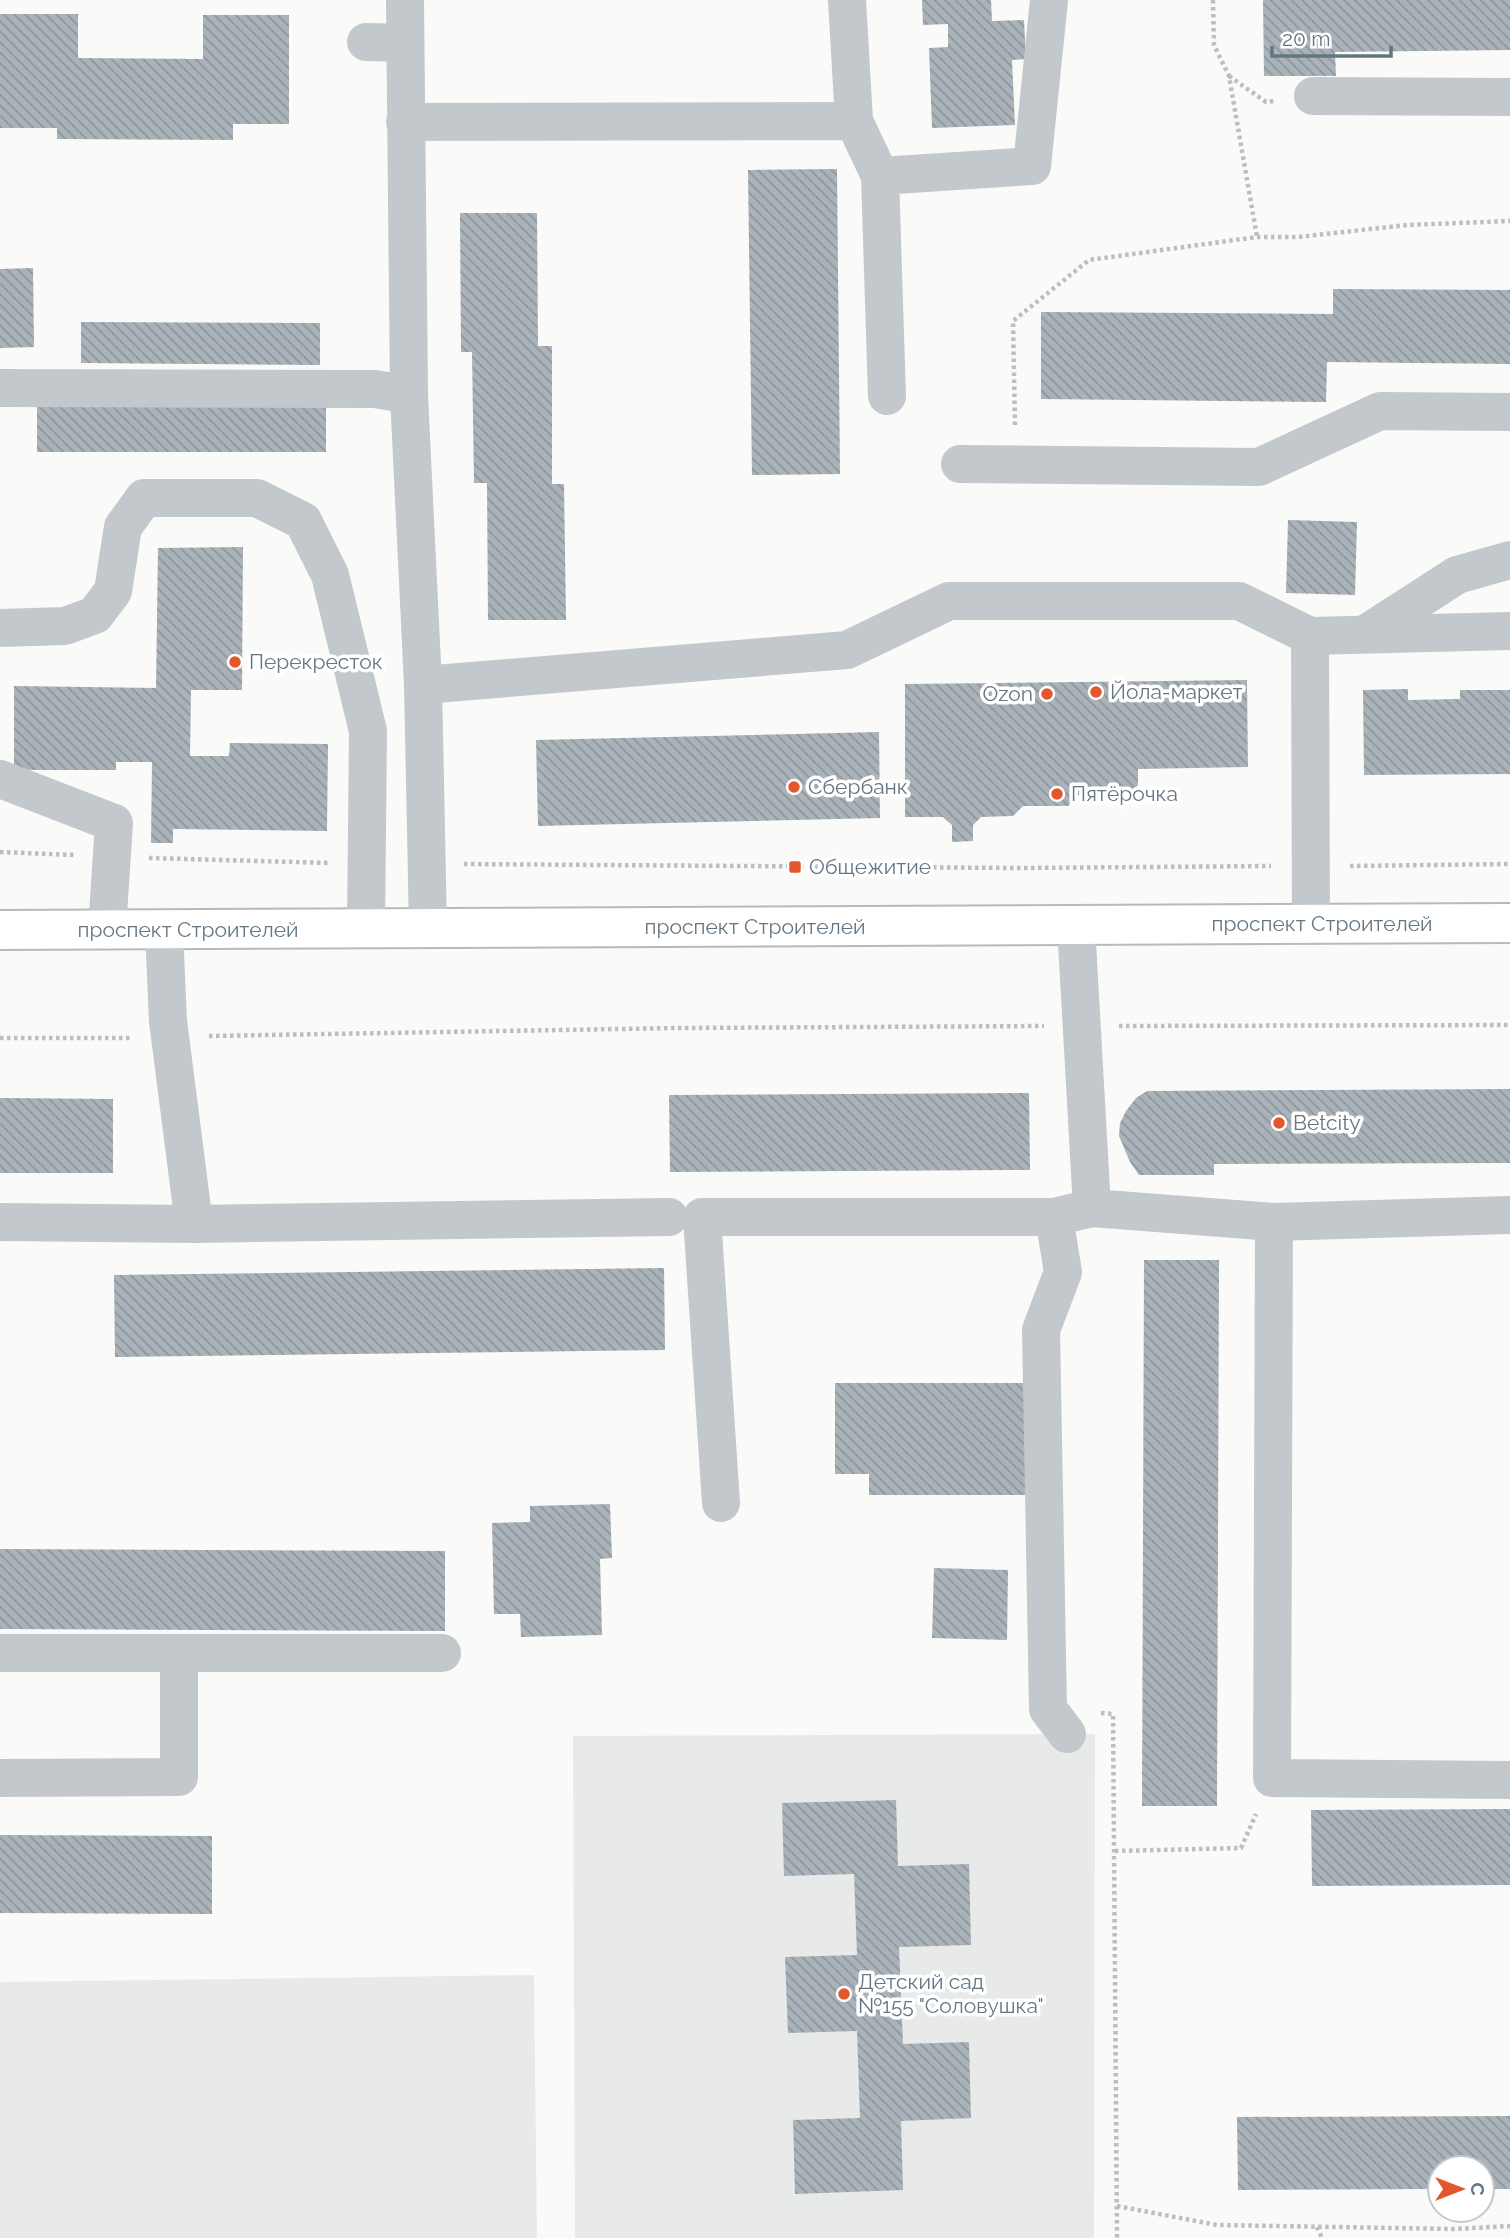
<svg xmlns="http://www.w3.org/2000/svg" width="1510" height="2238" viewBox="0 0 1510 2238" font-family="Raleway,sans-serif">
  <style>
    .built { fill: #e8e9e9 }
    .building { fill: url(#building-back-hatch) }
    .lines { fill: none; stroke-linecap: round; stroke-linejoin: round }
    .major-casing { stroke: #b5babe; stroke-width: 42 }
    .path { stroke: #bbbfc2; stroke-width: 4.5; stroke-dasharray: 3.5 3.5; stroke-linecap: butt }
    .minor { stroke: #c3c8cc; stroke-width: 38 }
    .major { stroke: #fff; stroke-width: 38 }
    .poi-dot { fill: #e4572e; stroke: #fff; stroke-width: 2.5 }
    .labels { text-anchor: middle; stroke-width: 7; stroke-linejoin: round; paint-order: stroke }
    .poi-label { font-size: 21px; fill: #657683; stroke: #fff; text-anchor: start }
    .street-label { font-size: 21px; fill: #657683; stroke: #fff }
  </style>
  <defs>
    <pattern id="building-back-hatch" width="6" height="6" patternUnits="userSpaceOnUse" patternTransform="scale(1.75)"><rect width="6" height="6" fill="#aab3b9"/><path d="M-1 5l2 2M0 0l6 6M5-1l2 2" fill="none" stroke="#8e969c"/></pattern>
  </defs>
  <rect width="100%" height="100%" fill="#fafaf8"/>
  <!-- built -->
  <g class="built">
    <path d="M1095,1734L1094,2238H575L573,1736Z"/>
    <path d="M534,1975L537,2238H0V1982Z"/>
  </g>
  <!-- building -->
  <g class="building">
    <path d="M922,0H991L992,21L1024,20L1026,59L1012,60L1015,125L932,128L929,48L948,47V24L923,25Z"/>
    <path d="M1263,0H1510V50L1335,52L1336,76H1264Z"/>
    <path d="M0,14H78V58L203,59V15H289V124H233V140L57,139V128H0Z"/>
    <path d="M837,169L840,474L752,475L748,170Z"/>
    <path d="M460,213H537L538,346H552V484H564L566,620H488L487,483H474L472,352H461Z"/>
    <path d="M33,268L34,347L0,348V269Z"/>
    <path d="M1333,289L1510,290V364L1327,362L1326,402L1041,399V312L1333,314Z"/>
    <path d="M81,322L320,323V365L81,363Z"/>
    <rect x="37" y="406" width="289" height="46"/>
    <path d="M1288,520L1357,522L1355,595L1286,593Z"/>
    <path d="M243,547L242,690H191L190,756H229L230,743L328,744L327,831L173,829V843H151L152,762H116V770H14V686L156,688L158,548Z"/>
    <path d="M1247,680L1248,767L1138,769V785L1131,795H1078L1068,806H1023L1013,816L981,817L973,825V841L952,842V825L943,817H905V684Z"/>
    <path d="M1408,689V700L1460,699V690H1510V774L1364,775L1363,690Z"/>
    <path d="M879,732L880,818L538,826L536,740Z"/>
    <path d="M1510,1089V1163L1214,1164V1175H1139L1130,1162L1119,1136L1120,1123L1126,1111L1136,1098L1147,1091Z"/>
    <path d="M1029,1093L1030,1170L670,1172L669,1095Z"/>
    <path d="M0,1098L113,1099V1173H0Z"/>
    <path d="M1144,1260H1219L1217,1806H1142Z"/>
    <path d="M664,1268L665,1350L115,1357L114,1275Z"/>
    <path d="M835,1383H1026L1027,1495H869V1474H835Z"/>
    <path d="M610,1504L612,1558L600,1559L602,1635L521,1637L520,1614H494L492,1523L530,1522V1506Z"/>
    <path d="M0,1549L445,1551V1631L0,1629Z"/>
    <path d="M934,1568L1008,1570L1007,1640L932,1638Z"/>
    <path d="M896,1800L898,1866L969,1864L971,1945L899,1947L903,2044L969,2042L971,2118L901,2121L903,2190L795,2194L793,2120L860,2118L857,2031L788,2033L785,1957L857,1955L854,1874L784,1876L782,1803Z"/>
    <path d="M1510,1809V1885L1312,1886L1311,1810Z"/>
    <path d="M0,1835L212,1836V1914L0,1913Z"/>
    <path d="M1510,2116V2189H1482V2168H1440V2189L1238,2190L1237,2117Z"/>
  </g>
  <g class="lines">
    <defs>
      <path id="major" d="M0,930L1510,923"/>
    </defs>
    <!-- major casing -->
    <use href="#major" class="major-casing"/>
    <!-- path -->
    <g class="path">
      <path d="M1213,0L1214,45L1229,76L1257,237"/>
      <path d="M1229,76L1266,102L1274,101"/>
      <path d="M1015,425L1013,321L1089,260L1257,237H1298L1407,225L1510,221"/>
      <path d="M0,852L74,855"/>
      <path d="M149,858L330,863"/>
      <path d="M464,864L1020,868L1271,866"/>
      <path d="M1350,866L1510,864"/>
      <path d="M1119,1026L1510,1025"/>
      <path d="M209,1036L677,1028L1044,1026"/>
      <path d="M0,1038H130"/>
      <path d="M1101,1713L1113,1714L1117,2238"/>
      <path d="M1115,1851L1241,1848L1256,1814"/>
      <path d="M1117,2206L1217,2225L1454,2229L1510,2226"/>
      <path d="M1317,2227L1322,2238"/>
    </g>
    <!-- minor -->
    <g class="minor">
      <path d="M405,0L409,395L423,685L428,928"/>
      <path d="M847,0L854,121"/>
      <path d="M366,42L404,43"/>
      <path d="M1313,96L1510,97"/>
      <path d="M405,122L854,121L880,176L887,396"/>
      <path d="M880,176L1032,166L1049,0"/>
      <path d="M0,388L375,389L409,395"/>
      <path d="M960,464L1259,467L1380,411L1510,412"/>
      <path d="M0,628L65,626L95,615L113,591L123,527L144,498H257L303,521L330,575L368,731L366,928"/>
      <path d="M1367,633L1457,575L1510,560"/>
      <path d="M1310,636L1510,631"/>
      <path d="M423,685L847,650L949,601H1239L1310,636L1311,924"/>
      <path d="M0,779L114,823L107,930"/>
      <path d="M1076,925L1092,1208L1274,1222L1510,1215"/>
      <path d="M164,930L168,1021L194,1224"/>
      <path d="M1054,1217L1063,1272L1041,1330L1048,1709L1067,1734"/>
      <path d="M0,1222L194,1224L669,1217"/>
      <path d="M1274,1222L1272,1778L1510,1780"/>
      <path d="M721,1503L702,1217H1054L1092,1208"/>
      <path d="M0,1653H442"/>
      <path d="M0,1778L179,1777V1653"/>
    </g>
    <!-- major -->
    <use href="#major" class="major"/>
  </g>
  <!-- markers -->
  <g class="poi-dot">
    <circle cx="235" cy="662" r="7"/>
    <circle cx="1096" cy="692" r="7"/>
    <circle cx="1047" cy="694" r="7"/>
    <circle cx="794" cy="787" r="7"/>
    <circle cx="1057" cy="794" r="7"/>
    <rect x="788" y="860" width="14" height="14" rx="3.5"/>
    <circle cx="1279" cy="1123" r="7"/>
    <circle cx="844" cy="1994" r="7"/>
  </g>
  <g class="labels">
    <!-- poi labels -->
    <g class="poi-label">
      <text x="249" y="669">Перекресток</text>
      <text x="1110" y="699">Йола-маркет</text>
      <text x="1033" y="701" text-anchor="end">Ozon</text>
      <text x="808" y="794">Сбербанк</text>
      <text x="1071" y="801">Пятёрочка</text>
      <text x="809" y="874">Общежитие</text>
      <text x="1293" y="1130">Betcity</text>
      <text x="858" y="1989">Детский сад<tspan x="858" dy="24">№155 "Соловушка"</tspan></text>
    </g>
    <!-- street labels -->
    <g class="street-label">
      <text x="1322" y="931">проспект Строителей</text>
      <text x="755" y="934">проспект Строителей</text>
      <text x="188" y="937">проспект Строителей</text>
    </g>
  </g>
  <!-- north arrow -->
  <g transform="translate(1461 2189) rotate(90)"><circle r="33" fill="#ffffff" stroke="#c1c8cd" stroke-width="2"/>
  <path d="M0-5L12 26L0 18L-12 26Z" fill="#e4572e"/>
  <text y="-10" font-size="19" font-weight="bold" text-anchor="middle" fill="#657683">С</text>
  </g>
  <!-- scale -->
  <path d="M1272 46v10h119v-10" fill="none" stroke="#657683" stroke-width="3.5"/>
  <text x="1282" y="46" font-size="21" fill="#657683" stroke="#ffffff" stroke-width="5" paint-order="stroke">20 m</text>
</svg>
